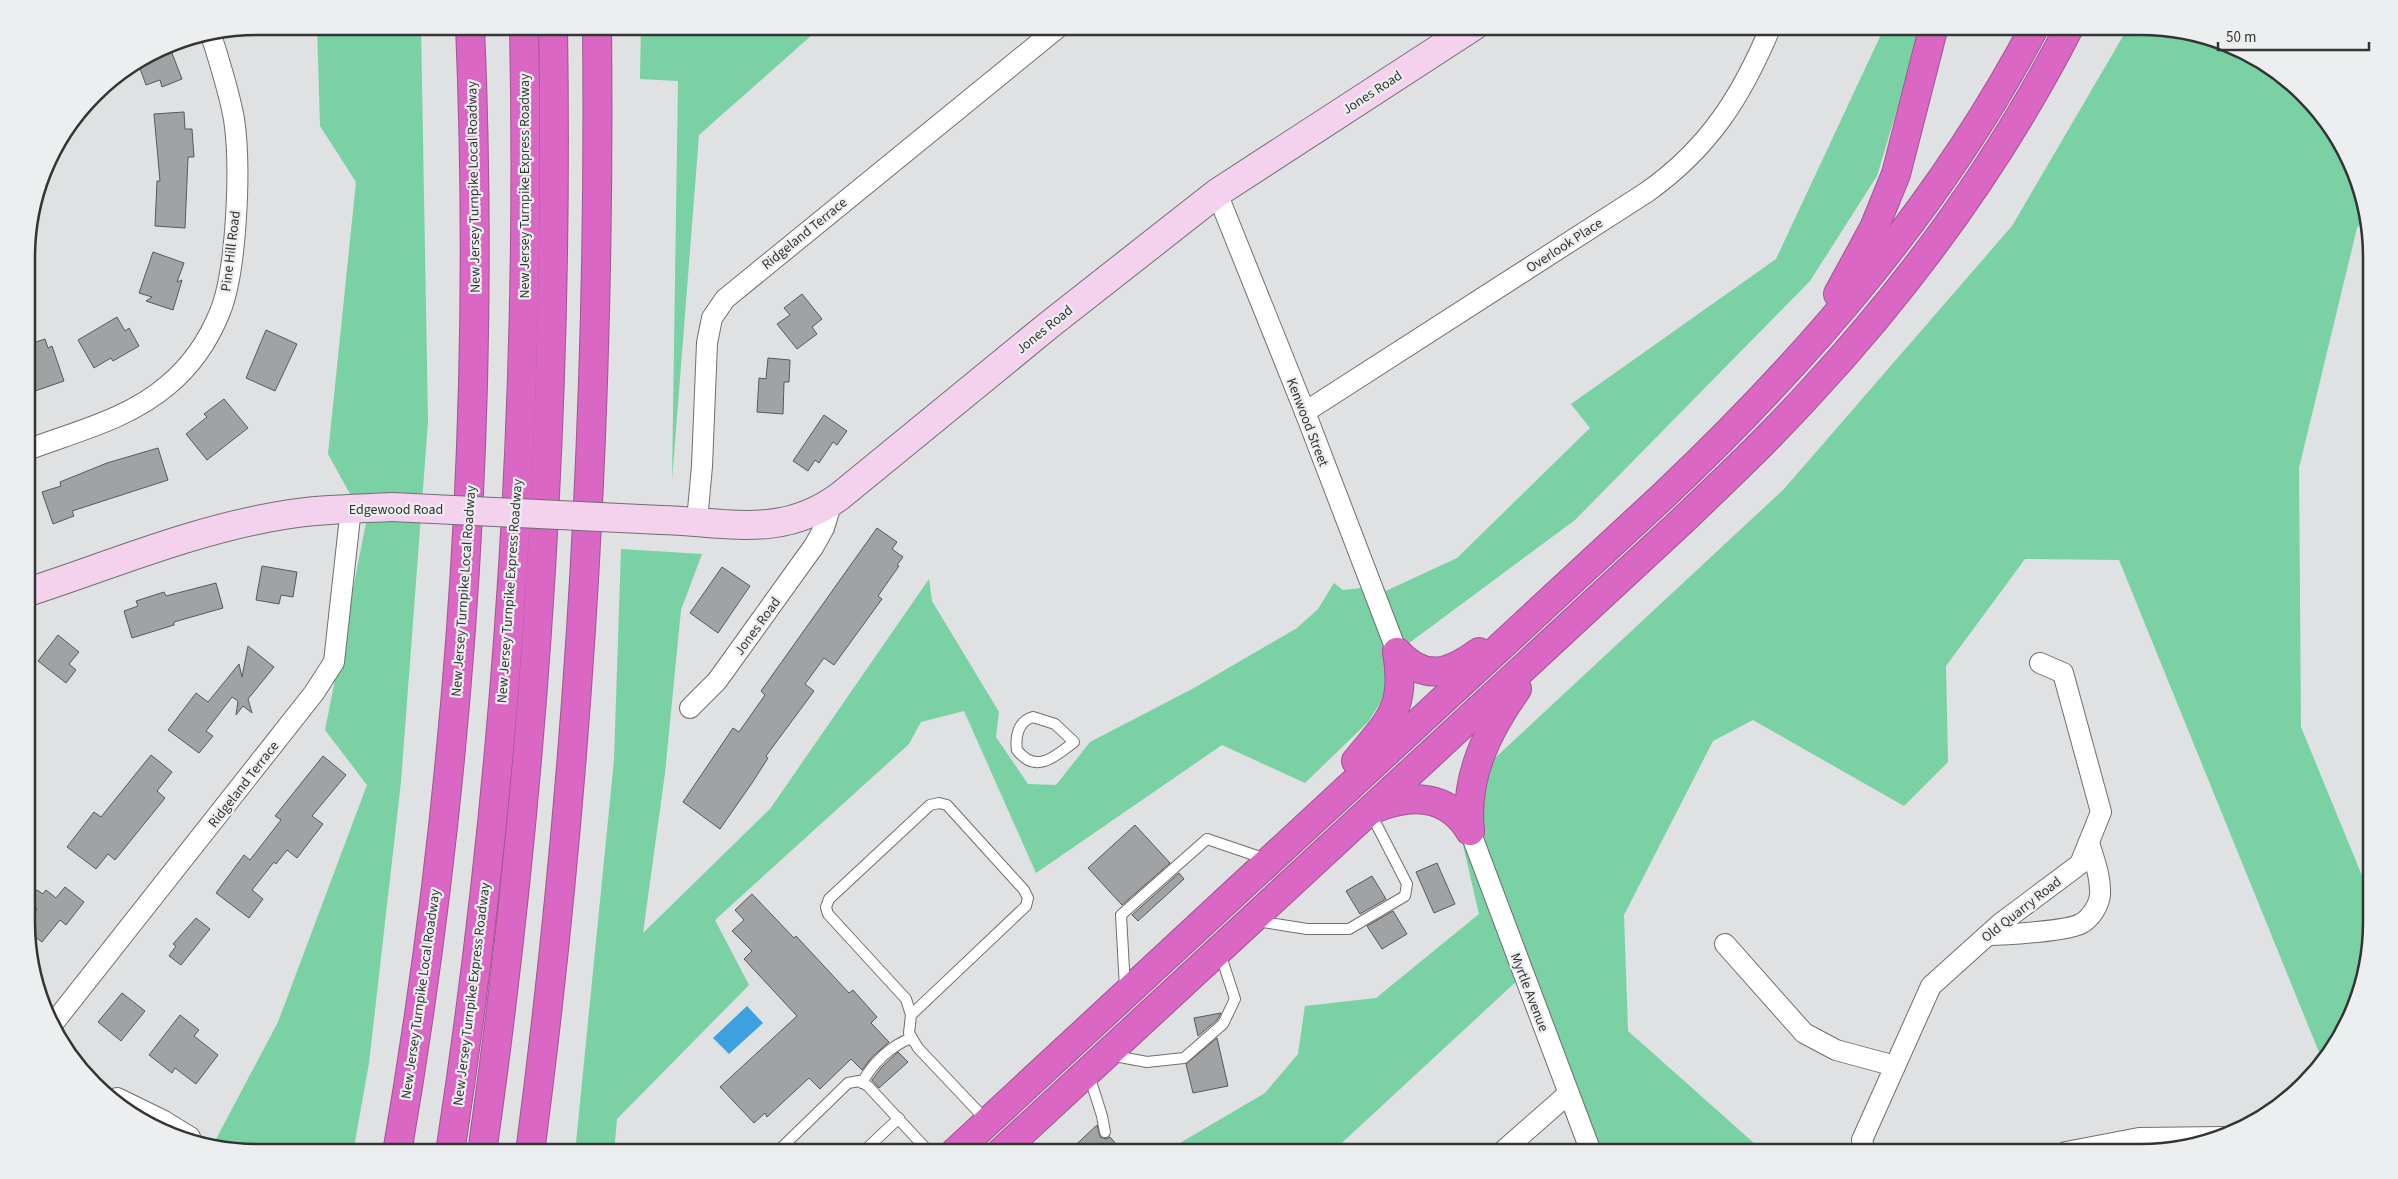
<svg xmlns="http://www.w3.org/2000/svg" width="2398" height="1179" viewBox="0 0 2398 1179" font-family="'Source Sans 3',sans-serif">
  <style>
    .green { fill: #79d1a4 }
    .water { fill: #3ea1df }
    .building { fill: #a1a2a4; stroke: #58595b }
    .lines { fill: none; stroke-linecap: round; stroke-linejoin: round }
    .lane-casing { stroke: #6e6f70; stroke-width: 12 }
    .street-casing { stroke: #6e6f70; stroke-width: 22 }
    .secondary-casing { stroke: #6e6f70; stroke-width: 30 }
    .highway-casing { stroke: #a05591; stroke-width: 30 }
    .lane { stroke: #fff; stroke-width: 10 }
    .street { stroke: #fff; stroke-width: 20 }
    .secondary { stroke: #f4d1ed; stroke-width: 28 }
    .highway { stroke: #da67c3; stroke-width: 28 }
    .secondary-bridge-casing { stroke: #6e6f70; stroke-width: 30; stroke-linecap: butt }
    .secondary-bridge { stroke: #f4d1ed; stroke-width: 28 }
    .labels { text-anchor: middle; stroke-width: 4.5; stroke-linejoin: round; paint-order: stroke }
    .street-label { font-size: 14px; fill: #333434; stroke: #edeef0 }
    .rim { fill: none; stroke: #333434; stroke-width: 2.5 }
  </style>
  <rect width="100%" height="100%" fill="#e0e1e3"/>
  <!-- green -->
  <g class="green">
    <path d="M317,26H421L428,422L401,782L369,1063L353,1153H257L214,1143L278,1022L367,785L325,730L366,523L328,454L356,182L320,126Z"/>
    <path d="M641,26H822L699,135L672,481L678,81L640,79Z"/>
    <path d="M1885,26H1922L1877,176L1810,281L1575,520L1397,652L1381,702L1368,722L1305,783L1222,745L1036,873L964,711L921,722L909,744L715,920L749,985L617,1119L614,1153H575L614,760L621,549L702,554L681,610L665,773L643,933L770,809L929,579L932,601L999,712L996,737L1028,784L1056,785L1090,742L1194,688L1297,628L1318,609L1334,583L1343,590L1371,587L1375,596L1457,558L1590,428L1571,404L1776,259Z"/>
    <path d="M2129,26H2141L2243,50L2293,83L2333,128L2366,216L2357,228L2299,468L2301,727L2372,900V922L2348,1024L2323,1062L2119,560L2025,559L1946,666L1948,762L1904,806L1753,720L1713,741L1624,915L1628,1031L1764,1152H1590L1520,978L1332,1152L1163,1153L1265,1093L1298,1054L1305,1006L1376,998L1479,914L1452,798L1784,489L2012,226Z"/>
  </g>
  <!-- water -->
  <path class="water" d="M747,1006L763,1023L729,1054L713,1038Z"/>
  <!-- building -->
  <g class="building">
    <path d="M165,46L167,49L170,48L182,79L162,87L160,80L146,85L138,63Z"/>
    <path d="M184,112L185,129H192L194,157H188L185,228L155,226L157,181H160L154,114Z"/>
    <path d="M153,252L184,263L177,282L182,280L173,310L146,301L152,297L139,293Z"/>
    <path d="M802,294L822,319L812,327L817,334L797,349L777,324L790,315L784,308Z"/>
    <path d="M117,317L125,331L129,328L139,346L113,361L111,358L94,368L78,340Z"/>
    <path d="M266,330L297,344L275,391L246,378Z"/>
    <path d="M45,339L48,348L52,346L64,381L32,392L31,387L27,389V345Z"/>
    <path d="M768,358L790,360L789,382H784L783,414L757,412L759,378L766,379Z"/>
    <path d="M224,399L248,428L207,460L186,434L207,417L204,414Z"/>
    <path d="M824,415L847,431L837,445L833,442L819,463L815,460L808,471L793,461Z"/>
    <path d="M158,448L168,480L72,511L74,516L53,524L42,492L61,486L60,482L107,463Z"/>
    <path d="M877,528L897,542L892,549L903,557L897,565L899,566L878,596L882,599L834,665L824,658L805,684L814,691L766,756L768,758L752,783L720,829L683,802L733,728L739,732L765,695L761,691Z"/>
    <path d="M262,566L297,572L293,597L281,595L279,604L256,600Z"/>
    <path d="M722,567L750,586L718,633L690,613Z"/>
    <path d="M216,583L223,608L174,622V625L132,638L124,611L138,606L136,601L164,592L166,596Z"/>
    <path d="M58,635L79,652L69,664L76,670L66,683L38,661Z"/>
    <path d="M248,646L274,667L248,699L252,713L243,706L236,715L238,701L232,697L206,731L213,736L199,753L168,730L196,693L208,702L239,664L242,677Z"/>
    <path d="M151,755L172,772L157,791L165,798L115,860L108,854L96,869L67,847L94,812L101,817Z"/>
    <path d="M323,756L346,775L312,816L323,824L297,858L287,850L276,864L274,862L252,890L263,899L249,918L216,893L244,855L250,860L281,820L275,816Z"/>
    <path d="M1135,825L1170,863L1122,905L1088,868Z"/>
    <path d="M1437,863L1455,904L1434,913L1416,872Z"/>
    <path d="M1179,873L1184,879L1138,921L1132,915Z"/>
    <path d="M1372,876L1386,899L1360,914L1346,891Z"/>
    <path d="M65,887L84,902L66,925L60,920L42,942L28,932V921L37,909L28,901L37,890L43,894L46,890L56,898Z"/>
    <path d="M752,894L794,938L796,936L849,993L853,990L877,1017L871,1023L889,1042L872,1057L862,1070L851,1059L820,1089L809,1078L767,1117L765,1113L754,1123L720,1087L797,1016L744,959L752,951L732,931L744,920L735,910Z"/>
    <path d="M1393,911L1407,934L1382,949L1367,926Z"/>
    <path d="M196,918L210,929L181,965L169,956L176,946L173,944Z"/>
    <path d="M122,993L145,1011L121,1041L98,1022Z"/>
    <path d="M1221,1013L1217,1020L1198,1036L1194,1018Z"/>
    <path d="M180,1015L199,1030L194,1036L218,1055L196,1084L175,1068L172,1073L149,1055Z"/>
    <path d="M1217,1038L1228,1086L1193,1093L1186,1064Z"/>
    <path d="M898,1052L908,1062L879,1088L872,1080L882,1067Z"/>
    <path d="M1097,1125L1100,1137L1106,1139L1110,1137L1124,1153H1067Z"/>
  </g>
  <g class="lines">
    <defs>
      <g id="lane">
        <path d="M1033,717L1055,724L1074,742C1056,756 1036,775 1017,750C1015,737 1018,721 1033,717Z"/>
        <path d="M1257,921L1307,929H1349L1405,896L1407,884L1370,812"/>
        <path d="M1125,988L1121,915L1207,839L1266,859"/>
        <path d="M911,1015L1026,906L1028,898L1024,890L947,805L939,803L930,805L829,899L826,907L828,914L906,999L911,1015L909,1033L918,1048L987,1121"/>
        <path d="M1109,1055L1147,1062L1184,1058L1223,1024L1235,999L1220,953"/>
        <path d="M1089,1075L1102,1116L1105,1132"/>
        <path d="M862,1083C872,1064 891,1045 912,1038"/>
        <path d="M776,1153L848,1083L859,1081L868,1086L930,1153"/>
        <path d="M862,1153L899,1118"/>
      </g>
      <g id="street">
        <path d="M1217,193L1305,412L1397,652"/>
        <path d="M1305,412L1647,192C1709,148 1742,96 1771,26"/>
        <path d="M27,450C74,432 129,419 168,385C191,366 209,339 220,312C237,270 241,165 234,119C229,91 220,63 211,35"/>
        <path d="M697,521L702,466L707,343L712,318L725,299L1060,26"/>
        <path d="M690,708L717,681L814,546L824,528L832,501"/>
        <path d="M1470,831L1591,1152"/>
        <path d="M1988,935C2004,935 2071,931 2082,923C2091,918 2099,905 2100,895C2101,877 2094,859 2089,843"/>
        <path d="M1725,944L1804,1033L1836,1050L1895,1066"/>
        <path d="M52,1025L314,693L334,662L351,508"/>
        <path d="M117,1098L164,1121L190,1137"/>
        <path d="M1502,1152L1568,1094"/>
        <path d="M1865,1152L1862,1140L1931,986L2001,923L2080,864L2101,812L2063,673L2040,663"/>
        <path d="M2066,1152L2139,1138L2223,1137"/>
      </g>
      <g id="secondary">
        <path d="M661,520C728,522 782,539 840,496L1049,325L1217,193L1474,26"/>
        <path d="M28,592C111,565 191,531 278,516C316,509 354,509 392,507"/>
      </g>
      <g id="highway">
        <path d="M1838,294L1874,228L1896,174L1934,26"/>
        <path d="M1397,652C1425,682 1449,674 1479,652"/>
        <path d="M1356,761C1389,721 1407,708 1397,652"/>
        <path d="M1373,809C1410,794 1447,793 1470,831"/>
        <path d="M1470,831C1464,778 1487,731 1517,689"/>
        <path d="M397,1153C461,781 486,403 470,26"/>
        <path d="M450,1153C507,781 532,402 524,26"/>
        <path d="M482,1153C535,780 559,403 553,26"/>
        <path d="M530,1153C579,779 601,403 597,26"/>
        <path d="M954,1153L1663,496C1809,358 1941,205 2035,26"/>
        <path d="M1000,1153L1681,522C1725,480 1769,438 1810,393C1911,284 2002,159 2070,26"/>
      </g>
    </defs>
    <!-- lane casing -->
    <use href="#lane" class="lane-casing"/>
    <!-- street casing -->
    <use href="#street" class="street-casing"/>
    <!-- secondary casing -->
    <use href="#secondary" class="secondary-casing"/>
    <!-- highway casing -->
    <use href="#highway" class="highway-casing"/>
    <!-- lane -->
    <use href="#lane" class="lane"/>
    <!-- street -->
    <use href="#street" class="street"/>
    <!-- secondary -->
    <use href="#secondary" class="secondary"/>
    <!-- highway -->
    <use href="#highway" class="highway"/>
    <defs>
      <path id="secondary-bridge" d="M392,507L661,520"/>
    </defs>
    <!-- secondary-bridge casing -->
    <use href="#secondary-bridge" class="secondary-bridge-casing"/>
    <!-- secondary-bridge -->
    <use href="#secondary-bridge" class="secondary-bridge"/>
  </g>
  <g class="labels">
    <!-- street labels -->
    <g class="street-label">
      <text transform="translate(1372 92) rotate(-33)" y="5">Jones Road</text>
      <text transform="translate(524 186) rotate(-90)" y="5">New Jersey Turnpike Express Roadway</text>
      <text transform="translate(473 187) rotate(-91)" y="5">New Jersey Turnpike Local Roadway</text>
      <text transform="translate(804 233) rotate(-39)" y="5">Ridgeland Terrace</text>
      <text transform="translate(1564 245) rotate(-33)" y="5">Overlook Place</text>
      <text transform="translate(230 251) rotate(-83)" y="5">Pine Hill Road</text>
      <text transform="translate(1044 329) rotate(-39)" y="5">Jones Road</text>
      <text transform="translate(1308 422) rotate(69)" y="5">Kenwood Street</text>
      <text x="396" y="514">Edgewood Road</text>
      <text transform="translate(463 591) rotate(-86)" y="5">New Jersey Turnpike Local Roadway</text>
      <text transform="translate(509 591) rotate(-86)" y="5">New Jersey Turnpike Express Roadway</text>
      <text transform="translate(757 626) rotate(-54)" y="5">Jones Road</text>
      <text transform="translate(243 784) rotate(-52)" y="5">Ridgeland Terrace</text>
      <text transform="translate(2021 909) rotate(-38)" y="5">Old Quarry Road</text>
      <text transform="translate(1530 992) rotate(69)" y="5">Myrtle Avenue</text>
      <text transform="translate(420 994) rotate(-82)" y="5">New Jersey Turnpike Local Roadway</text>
      <text transform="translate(471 994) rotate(-83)" y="5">New Jersey Turnpike Express Roadway</text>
    </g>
  </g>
  <!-- crop -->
  <path d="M0 0H2398V1179H0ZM257 35H2141A222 222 0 0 1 2363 257V922A222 222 0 0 1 2141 1144H257A222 222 0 0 1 35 922V257A222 222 0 0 1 257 35Z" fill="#edeef0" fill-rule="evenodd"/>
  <path class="rim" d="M257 35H2141A222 222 0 0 1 2363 257V922A222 222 0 0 1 2141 1144H257A222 222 0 0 1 35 922V257A222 222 0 0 1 257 35Z"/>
  <!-- scale -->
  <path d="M2218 42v8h151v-8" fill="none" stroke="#333434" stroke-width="2.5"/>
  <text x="2226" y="42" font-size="15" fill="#333434" stroke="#edeef0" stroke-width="4" paint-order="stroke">50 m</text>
</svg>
